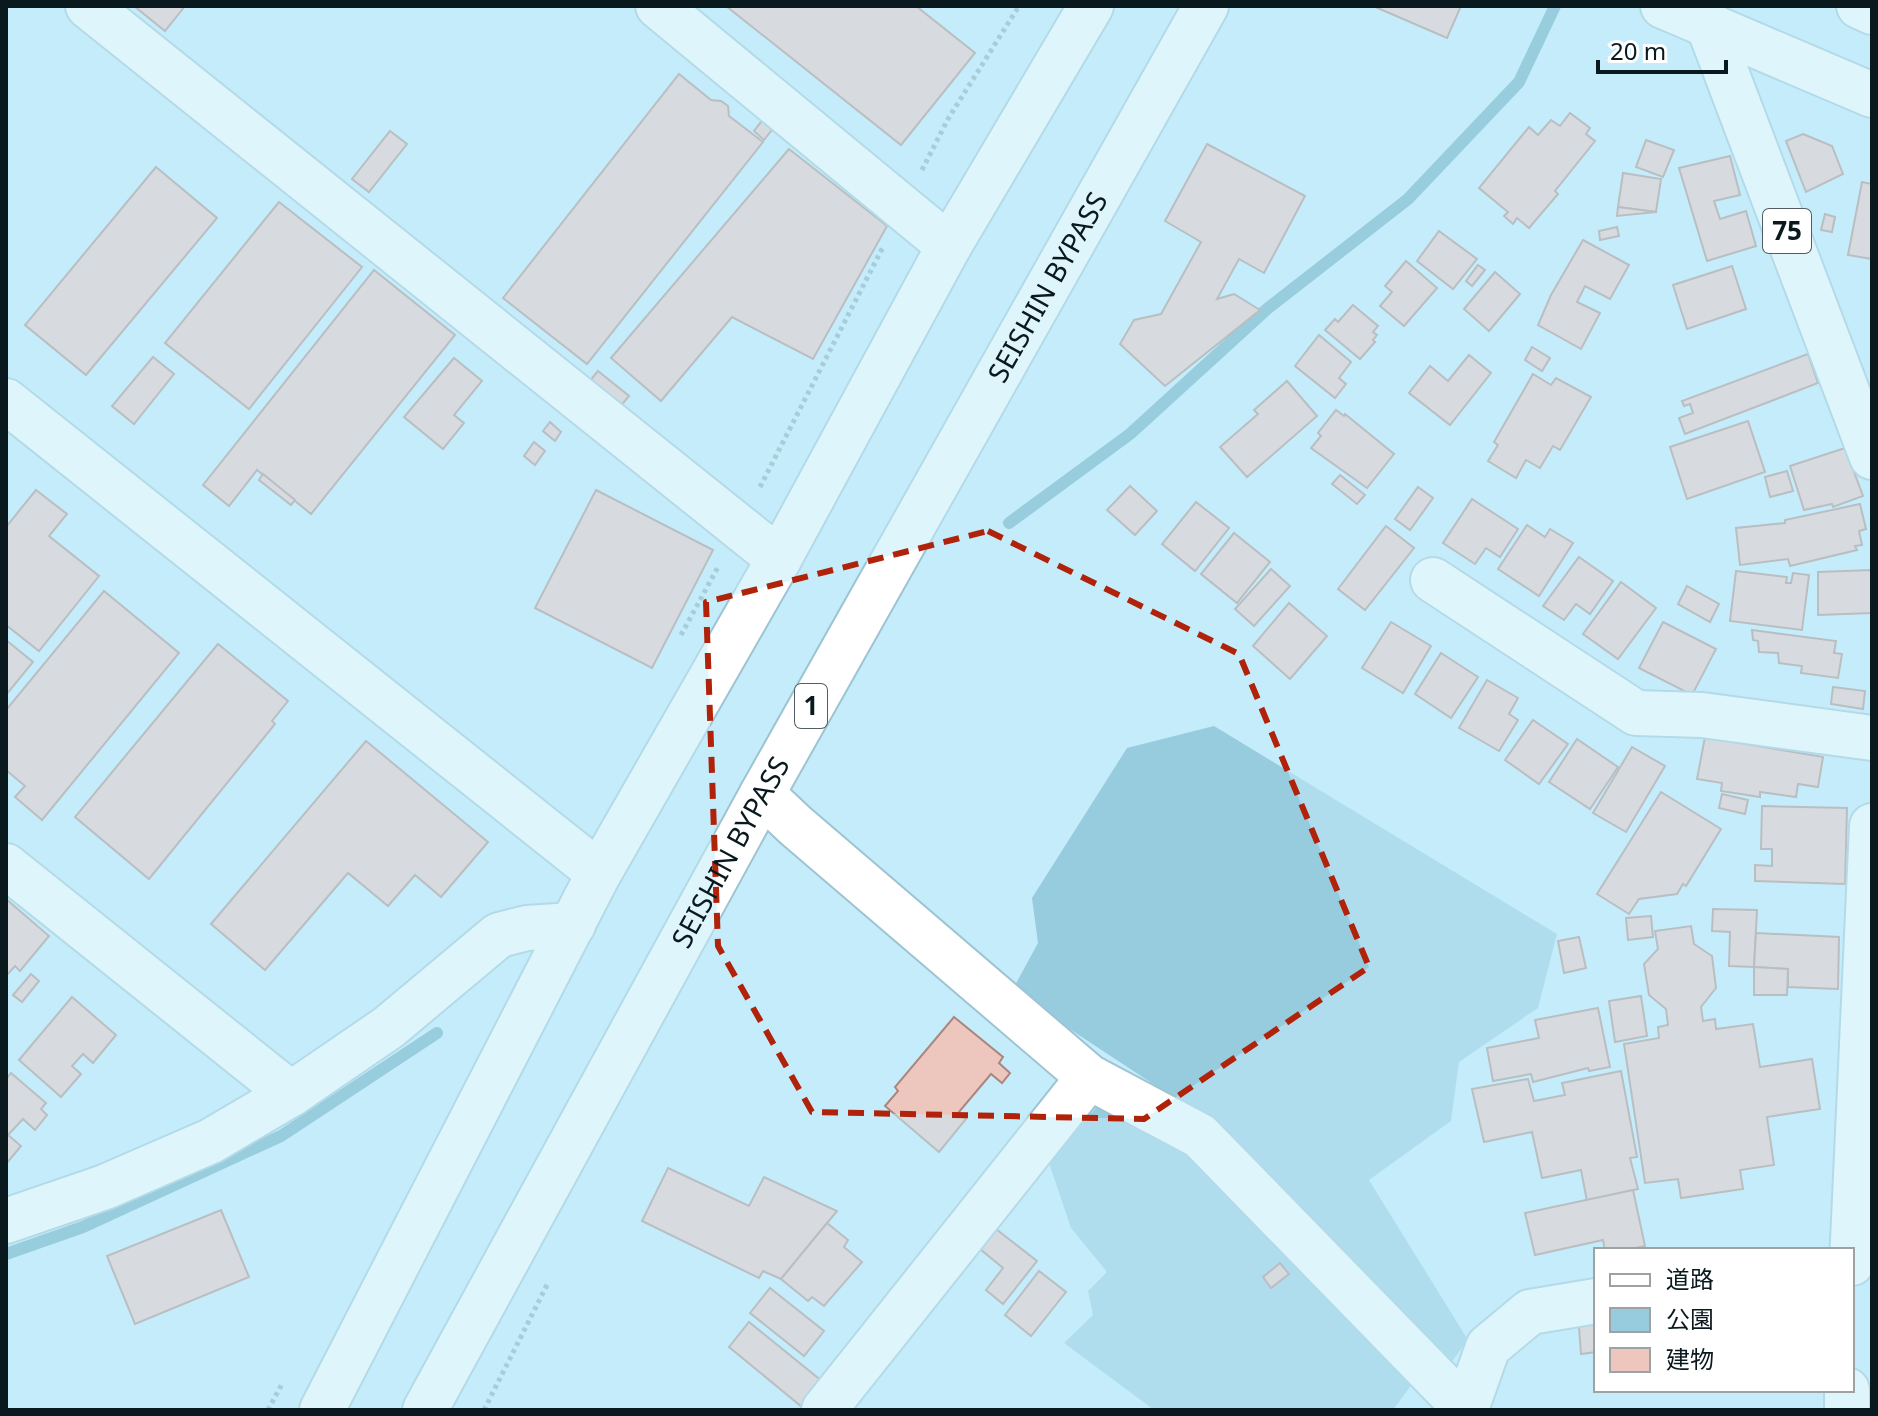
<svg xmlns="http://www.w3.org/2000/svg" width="1878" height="1416" viewBox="0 0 1878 1416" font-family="'Noto Sans','Noto Sans JP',sans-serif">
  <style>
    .green { fill: #97cbde }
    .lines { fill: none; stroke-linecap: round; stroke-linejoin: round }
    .stream { stroke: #63a6bd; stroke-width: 12 }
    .building { fill: #edc6be; stroke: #aa867f; stroke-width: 2 }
    .minor-casing { stroke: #9ec4d2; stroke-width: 48 }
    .major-casing { stroke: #9ec4d2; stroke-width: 48 }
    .highway-casing { stroke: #9ec4d2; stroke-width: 48 }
    .path { stroke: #86a5b0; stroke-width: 5; stroke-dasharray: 4 4; stroke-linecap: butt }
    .minor { stroke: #fff; stroke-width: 44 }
    .major { stroke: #fff; stroke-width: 44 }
    .highway { stroke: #fff; stroke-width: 44 }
    .marked { fill: none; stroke: #b02209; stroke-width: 6; stroke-dasharray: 16 10; stroke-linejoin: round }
    .labels { text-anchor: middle; stroke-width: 6; stroke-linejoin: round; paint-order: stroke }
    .shield { fill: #fff; stroke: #545e62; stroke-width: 2 }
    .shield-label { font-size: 26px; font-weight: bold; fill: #0a191e }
    .street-label { font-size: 28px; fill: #0a191e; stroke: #fff }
  </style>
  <rect width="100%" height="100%" fill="#c5ecfa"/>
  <!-- green -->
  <g class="green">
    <path d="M1214,726L1557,934L1538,1008L1459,1062L1451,1121L1369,1180L1468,1340L1447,1368L1223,1130L1012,991L1038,943L1032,898L1127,748Z"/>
    <path d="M1099,1104L1180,1143L1412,1384L1393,1410H1154L1064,1343L1093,1315L1088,1291L1107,1272L1071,1228L1049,1163Z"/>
  </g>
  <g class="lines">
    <!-- stream -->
    <g class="stream">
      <path d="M1009,523L1130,434L1267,309L1408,199L1519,82L1555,6"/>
      <path d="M6,1254L83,1227L281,1136L437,1033"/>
    </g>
  </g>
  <!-- building -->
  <g class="building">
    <path d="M134,6H185L165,31Z"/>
    <path d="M726,6H916L975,53L901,145Z"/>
    <path d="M1373,6H1461L1447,38Z"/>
    <path d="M679,74L711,100L721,101L728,106L729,116L763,142L587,364L503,298Z"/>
    <path d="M1570,113L1590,128L1586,134L1595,141L1555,191L1558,194L1529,228L1517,218L1513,224L1504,216L1508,212L1479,188L1529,127L1538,135L1551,120L1560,126Z"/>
    <path d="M764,118L774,127L764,140L754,131Z"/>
    <path d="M390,131L407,144L369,192L352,179Z"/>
    <path d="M1803,134L1832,146L1843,174L1806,192L1786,141Z"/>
    <path d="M1646,140L1674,150L1663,177L1636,167Z"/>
    <path d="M1207,144L1305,196L1264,273L1239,259L1217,299L1234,294L1260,310L1165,386L1120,344L1134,320L1161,314L1201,242L1165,221Z"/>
    <path d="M789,149L887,226L813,359L732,317L661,401L611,358Z"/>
    <path d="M1730,156L1740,195L1714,201L1720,219L1746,211L1756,246L1707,261L1679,168Z"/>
    <path d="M156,167L217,218L86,375L25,325Z"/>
    <path d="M1623,173L1661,179L1656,212L1618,207Z"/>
    <path d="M1862,182L1872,184V259L1848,255Z"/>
    <path d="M279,202L362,267L249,409L165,343Z"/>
    <path d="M1618,207L1656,212L1617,216Z"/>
    <path d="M1825,214L1835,217L1832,232L1821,230Z"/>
    <path d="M1617,227L1619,236L1600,240L1599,231Z"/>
    <path d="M1439,231L1477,259L1453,289L1417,261Z"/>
    <path d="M1583,240L1629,265L1610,299L1585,286L1577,302L1600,313L1581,349L1538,325L1551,295Z"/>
    <path d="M1406,261L1437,288L1404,326L1380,306L1392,292L1385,286Z"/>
    <path d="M1478,265L1485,270L1472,286L1466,281Z"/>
    <path d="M1732,266L1746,309L1687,329L1673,285Z"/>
    <path d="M374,270L455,335L311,514L257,470L229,506L203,485Z"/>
    <path d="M1495,272L1520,294L1489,331L1464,309Z"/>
    <path d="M1353,305L1378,326L1373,332L1377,335L1373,340L1375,342L1360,359L1325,330L1335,319L1338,322Z"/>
    <path d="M1319,335L1351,362L1339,378L1346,384L1335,398L1295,366Z"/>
    <path d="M1532,347L1550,358L1542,371L1525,360Z"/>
    <path d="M1808,354L1818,383L1685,434L1679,418L1693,413L1690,404L1684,406L1682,401Z"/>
    <path d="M1469,355L1491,373L1450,425L1409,393L1430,366L1448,381Z"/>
    <path d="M153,357L174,374L134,424L112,406Z"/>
    <path d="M454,358L482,381L454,415L464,423L443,449L404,417Z"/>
    <path d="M598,371L629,396L619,408L588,383Z"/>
    <path d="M1533,374L1551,385L1556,378L1591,397L1560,450L1553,446L1540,468L1526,460L1516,478L1488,461L1498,445L1494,442Z"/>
    <path d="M1287,381L1317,416L1247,477L1220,447L1258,414L1254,410Z"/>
    <path d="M1336,410L1344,416L1345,414L1394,454L1367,488L1311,448L1321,436L1318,433Z"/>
    <path d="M1748,421L1765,472L1687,499L1670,447Z"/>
    <path d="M550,422L561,432L555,441L543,431Z"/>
    <path d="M534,442L545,451L535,465L524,456Z"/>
    <path d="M1845,448L1863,496L1833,507L1832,504L1804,510L1790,466Z"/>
    <path d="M1787,471L1793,491L1770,497L1765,477Z"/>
    <path d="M263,474L295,500L291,505L259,480Z"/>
    <path d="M1340,475L1365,495L1357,504L1332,484Z"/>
    <path d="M1130,486L1157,511L1135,535L1107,510Z"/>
    <path d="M1418,487L1433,498L1410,530L1395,519Z"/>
    <path d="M36,490L67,514L49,536L99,576L39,651L6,625V527Z"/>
    <path d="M596,490L713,550L652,668L535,608Z"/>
    <path d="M1472,499L1518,529L1500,557L1486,548L1475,564L1443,543Z"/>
    <path d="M1196,502L1229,528L1195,571L1162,544Z"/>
    <path d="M1860,504L1866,529L1859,531L1862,545L1855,546L1857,550L1790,566L1788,559L1740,565L1736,528L1785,523V520Z"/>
    <path d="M1527,525L1545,537L1550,529L1573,543L1539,596L1498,569Z"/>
    <path d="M1386,526L1414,548L1365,610L1338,589Z"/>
    <path d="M1234,533L1270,562L1237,603L1201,574Z"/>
    <path d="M1579,557L1613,581L1590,614L1576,604L1564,620L1543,606Z"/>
    <path d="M1271,569L1290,586L1254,626L1235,609Z"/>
    <path d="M1872,570V613L1818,615V572Z"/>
    <path d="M1736,571L1787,577L1786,583H1791L1793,573L1809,575L1802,630L1730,621Z"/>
    <path d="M1621,582L1656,608L1618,659L1583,634Z"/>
    <path d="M1687,586L1719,604L1710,622L1678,604Z"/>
    <path d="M104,591L179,653L42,820L15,797L25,786L6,770V710Z"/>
    <path d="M1289,603L1327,636L1290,679L1253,646Z"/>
    <path d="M1391,622L1431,646L1403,693L1362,668Z"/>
    <path d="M1663,622L1716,649L1692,695L1639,668Z"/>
    <path d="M1752,630L1836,641L1834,653L1842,654L1838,678L1801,673L1802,666L1779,663L1778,653L1759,652L1758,641L1753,640Z"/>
    <path d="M6,640L33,662L6,695Z"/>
    <path d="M218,644L288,701L272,721L275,724L149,879L75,817Z"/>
    <path d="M1441,653L1478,677L1451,718L1415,694Z"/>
    <path d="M1487,680L1518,698L1509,714L1518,720L1499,751L1459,728Z"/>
    <path d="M1833,687L1865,691L1863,709L1831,704Z"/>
    <path d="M1533,720L1568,744L1539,784L1505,760Z"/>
    <path d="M1705,737L1823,757L1818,787L1798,784L1796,797L1760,792V797L1721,791L1722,783L1697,779Z"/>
    <path d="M1577,739L1618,767L1590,809L1549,782Z"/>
    <path d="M366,741L488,842L441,897L415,875L388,906L348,873L265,970L211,924Z"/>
    <path d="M1632,747L1665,766L1626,832L1593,813Z"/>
    <path d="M1661,792L1721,829L1686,886L1683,884L1677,894L1639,899L1629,914L1597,894Z"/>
    <path d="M1722,794L1748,800L1745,814L1719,808Z"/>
    <path d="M1762,806L1847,808L1845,884L1755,881V865L1772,866V849H1761Z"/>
    <path d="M6,899L49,936L20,971L15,966L6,976Z"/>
    <path d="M1713,909L1757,910L1754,967L1729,966L1730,932L1712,931Z"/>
    <path d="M1651,916L1653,937L1628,940L1626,918Z"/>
    <path d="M1691,926L1694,944L1712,956L1716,988L1701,1007L1703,1021L1715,1019L1716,1029L1753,1024L1760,1067L1812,1059L1820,1109L1767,1117L1774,1165L1740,1170L1743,1189L1681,1198L1678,1179L1645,1183L1624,1044L1659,1038L1658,1027L1668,1025L1666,1009L1649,995L1644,964L1658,949L1655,931Z"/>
    <path d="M1756,933L1839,937L1838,989L1788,987V969L1754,967Z"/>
    <path d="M1579,937L1586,968L1564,973L1558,941Z"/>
    <path d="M1754,967L1788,969L1787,995H1754Z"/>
    <path d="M31,974L39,981L22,1002L13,995Z"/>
    <path d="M1641,996L1647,1036L1615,1042L1609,1001Z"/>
    <path d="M72,997L116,1035L93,1063L83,1054L72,1066L81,1074L61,1097L19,1060Z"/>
    <path d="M1598,1008L1610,1067L1589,1071L1588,1068L1533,1082L1531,1074L1493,1081L1487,1048L1539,1038L1535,1020Z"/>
    <path d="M954,1017L1003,1057L999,1063L1010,1073L1002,1083L991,1074L958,1113L966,1119L939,1152L885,1106L898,1091L895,1087Z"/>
    <path d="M1621,1071L1637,1157L1630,1158L1638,1189L1587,1201L1581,1170L1542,1178L1532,1132L1484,1142L1472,1089L1528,1079L1534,1101L1565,1095L1562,1083Z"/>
    <path d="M11,1073L46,1103L41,1109L47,1115L35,1130L23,1119L8,1135L21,1146L6,1164V1079Z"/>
    <path d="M668,1168L749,1206L764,1177L837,1211L781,1279L763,1271L759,1278L642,1221Z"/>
    <path d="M1633,1190L1645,1246L1625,1250H1605L1603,1240L1535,1255L1525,1213Z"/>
    <path d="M221,1210L249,1277L135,1324L107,1256Z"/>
    <path d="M827,1223L848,1240L844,1247L862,1262L824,1306L812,1297L808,1301L781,1279Z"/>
    <path d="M996,1229L1037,1261L1003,1304L986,1290L1003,1268L980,1249Z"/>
    <path d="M1280,1263L1289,1274L1271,1288L1263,1277Z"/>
    <path d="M1039,1271L1066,1292L1031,1336L1005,1315Z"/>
    <path d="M770,1288L824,1331L804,1356L750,1313Z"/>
    <path d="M1596,1311V1352L1581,1354L1578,1313Z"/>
    <path d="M749,1322L823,1382L802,1407L729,1347Z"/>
  </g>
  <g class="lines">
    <defs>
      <g id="minor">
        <path d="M88,6L779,559"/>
        <path d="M658,6L949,246"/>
        <path d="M6,401L599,873"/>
        <path d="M1433,580L1636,713L1702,715L1872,738"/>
        <path d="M762,794L796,826L1089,1077L1200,1136L1467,1410"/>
        <path d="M6,866L291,1094"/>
        <path d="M6,1221L105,1187L211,1141L291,1094L389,1027L499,935L527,928L573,925"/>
        <path d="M1466,1409L1488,1347L1530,1312L1596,1301"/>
        <path d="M824,1410L1089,1077"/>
      </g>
      <g id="major">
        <path d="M1663,6L1872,95"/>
        <path d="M1701,6L1872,457"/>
        <path d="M1859,6L1872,12"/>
        <path d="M1852,1263L1872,826"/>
        <path d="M1847,1410V1390"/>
      </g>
      <g id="highway">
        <path d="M322,1410L599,873L779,559L949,246L1091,6"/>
        <path id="s1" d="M425,1410L762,794L1206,6"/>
      </g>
    </defs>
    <!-- minor casing -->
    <use href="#minor" class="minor-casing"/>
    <!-- major casing -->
    <use href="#major" class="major-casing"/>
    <!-- highway casing -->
    <use href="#highway" class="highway-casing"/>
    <!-- path -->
    <g class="path">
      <path d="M922,170L948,119L1019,6"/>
      <path d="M760,487L883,247"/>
      <path d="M681,635L718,567"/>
      <path d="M268,1410L283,1382"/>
      <path d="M484,1410L548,1283"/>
    </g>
    <!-- minor -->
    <use href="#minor" class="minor"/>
    <!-- major -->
    <use href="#major" class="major"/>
    <!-- highway -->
    <use href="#highway" class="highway"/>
  </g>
  <!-- marked area -->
  <path d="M0 0H1878V1416H0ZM988,531L1239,654L1369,967L1144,1119L812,1112L718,946L706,602Z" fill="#c5ecfa" fill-opacity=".55" fill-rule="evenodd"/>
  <path class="marked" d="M988,531L1239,654L1369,967L1144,1119L812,1112L718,946L706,602Z"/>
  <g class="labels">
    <!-- shield labels -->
    <g class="shield">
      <rect x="1763" y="209" width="48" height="44" rx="6"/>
      <rect x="795" y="684" width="32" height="44" rx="6"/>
    </g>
    <g class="shield-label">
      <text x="1787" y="240">75</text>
      <text x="811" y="715">1</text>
    </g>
    <!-- street labels -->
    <g class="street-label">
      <text dy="10" stroke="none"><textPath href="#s1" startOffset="1284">SEISHIN BYPASS</textPath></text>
      <text dy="10" stroke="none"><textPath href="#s1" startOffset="636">SEISHIN BYPASS</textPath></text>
    </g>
  </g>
  <!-- border -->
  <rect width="1878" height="1416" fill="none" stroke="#0a191e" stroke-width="16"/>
  <!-- legend -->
  <rect x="1594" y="1248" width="260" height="144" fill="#ffffff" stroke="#9da3a5" stroke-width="2"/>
  <rect x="1610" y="1274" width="40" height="12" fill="#ffffff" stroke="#9da3a5" stroke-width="2"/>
  <text x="1666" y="1288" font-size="24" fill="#0a191e">道路</text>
  <rect x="1610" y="1308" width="40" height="24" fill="#97cbde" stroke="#9da3a5" stroke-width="2"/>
  <text x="1666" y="1328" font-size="24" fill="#0a191e">公園</text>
  <rect x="1610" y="1348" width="40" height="24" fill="#edc6be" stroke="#9da3a5" stroke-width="2"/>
  <text x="1666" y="1368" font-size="24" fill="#0a191e">建物</text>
  <!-- scale -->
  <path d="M1598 60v12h128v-12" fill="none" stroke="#0a191e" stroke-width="4"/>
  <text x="1610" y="60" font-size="24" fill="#0a191e" stroke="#ffffff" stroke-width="6" paint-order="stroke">20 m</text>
</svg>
